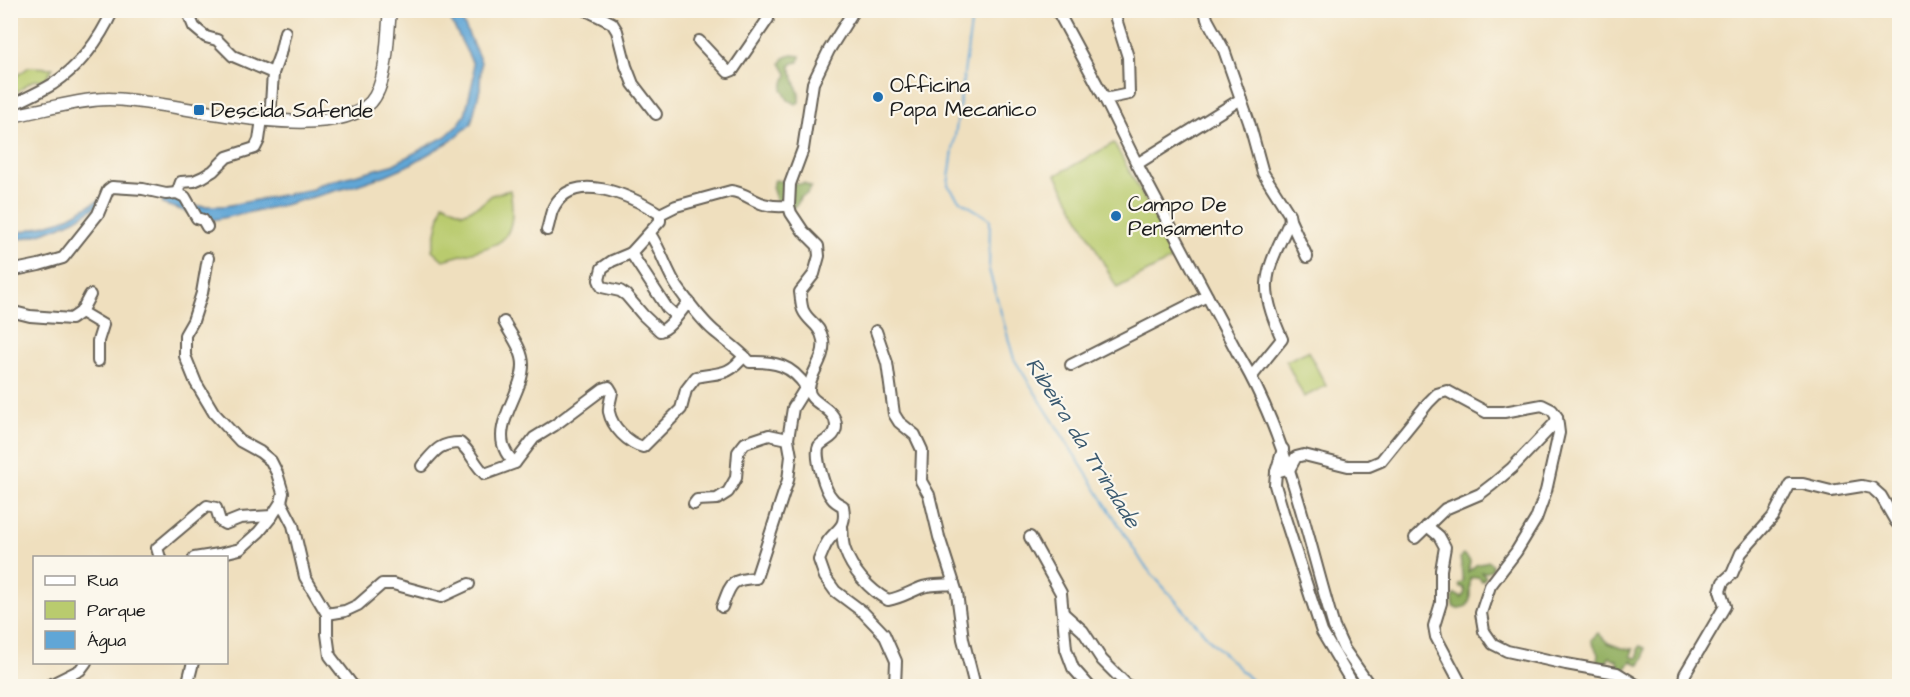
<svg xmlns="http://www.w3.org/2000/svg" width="1910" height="697" viewBox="0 0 1910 697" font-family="'Architects Daughter',sans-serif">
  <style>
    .green { fill: #b9cb6e; stroke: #6a7445; stroke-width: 1.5 }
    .forest { fill: #92af61; stroke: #57663e; stroke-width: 1.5 }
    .water { fill: #60a6d6; stroke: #3e6179; stroke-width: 1.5 }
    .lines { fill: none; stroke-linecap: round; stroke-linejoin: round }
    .stream { stroke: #60a6d6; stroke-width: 2 }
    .minor-casing { stroke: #666055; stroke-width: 14 }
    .major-casing { stroke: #666055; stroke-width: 15 }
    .minor { stroke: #fff; stroke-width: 10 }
    .major { stroke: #fff; stroke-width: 12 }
    .poi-dot { fill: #1f6fb2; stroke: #fbf7ec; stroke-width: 2 }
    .labels { text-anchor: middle; stroke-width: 4.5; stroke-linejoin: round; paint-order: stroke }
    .poi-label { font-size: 21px; fill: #1c1c1c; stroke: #fbf7ec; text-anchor: start }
    .water-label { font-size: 22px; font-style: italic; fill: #3b5a70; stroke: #fbf7ec }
  </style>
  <rect width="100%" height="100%" fill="#fbf7ec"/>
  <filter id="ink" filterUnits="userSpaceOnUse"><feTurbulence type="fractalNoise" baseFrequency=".0167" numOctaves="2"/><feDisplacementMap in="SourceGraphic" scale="12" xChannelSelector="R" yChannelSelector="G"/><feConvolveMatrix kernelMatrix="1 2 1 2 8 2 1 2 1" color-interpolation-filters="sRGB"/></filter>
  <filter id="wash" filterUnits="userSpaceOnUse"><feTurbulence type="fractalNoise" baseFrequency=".008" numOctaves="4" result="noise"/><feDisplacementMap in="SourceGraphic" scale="24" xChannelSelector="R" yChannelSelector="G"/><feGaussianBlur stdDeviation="1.35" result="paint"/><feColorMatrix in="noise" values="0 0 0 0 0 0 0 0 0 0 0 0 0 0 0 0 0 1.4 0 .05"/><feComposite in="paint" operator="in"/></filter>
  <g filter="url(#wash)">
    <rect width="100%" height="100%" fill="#efdfbe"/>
    <!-- green -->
    <g class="green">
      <path d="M29,67L53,68L45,79L32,81L11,96V80Z"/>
      <path d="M1114,143L1176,257L1117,288L1056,175Z"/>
      <path d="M510,190C513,206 515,228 502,240C492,249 456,256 443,260L432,250L443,203L463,213L480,205L492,195Z"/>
      <path d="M1308,351L1326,386L1304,397L1286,361Z"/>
    </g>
    <!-- forest -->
    <g class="forest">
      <path d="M791,55L800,56L799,62L793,63L790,66L799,94V102L796,104L788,100L782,89L787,74L781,63L784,58Z"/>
      <path d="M775,180L799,184L804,183L811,187L807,194L800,197L798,203L790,210L777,202L772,187Z"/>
      <path d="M1464,554L1470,561L1468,572L1476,565L1488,561L1492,564V569L1488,572H1482L1486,577L1482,581L1479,577L1470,578V599L1467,606L1458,609L1453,606L1452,598L1455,594L1462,598L1465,592L1463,587H1460L1459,584L1463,581C1461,573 1462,566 1460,558Z"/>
      <path d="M1598,633L1608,643L1621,648L1633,649L1631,656L1635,658L1638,657V648L1640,646L1645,648L1644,657L1640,665L1631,661L1623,673L1618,667L1617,660L1610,657L1603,666L1597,660L1598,654L1591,640Z"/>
    </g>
    <!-- water -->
    <g class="water">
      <path d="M446,11H458L481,62L480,89L471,124L451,141L411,164L386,175L357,185L284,205L213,220L162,204L164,196L174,198L187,206H225L313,189L317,185L392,165L446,136L458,125L465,115L474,76L472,62Z"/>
      <path d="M103,198L102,204C92,208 84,215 74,220C53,231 33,236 11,241L10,235L63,220Z"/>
    </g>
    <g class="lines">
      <!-- stream -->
      <path class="stream" d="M973,10L948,185L959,200L990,219L989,270L1014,359L1144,565L1211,641L1257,686"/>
    </g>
  </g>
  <g filter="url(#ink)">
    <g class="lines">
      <defs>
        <g id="minor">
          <path d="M187,10L194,27L206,37L217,40L233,56L273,73L270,120"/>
          <path d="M586,10L612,23L617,31L626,66L633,84L656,114"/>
          <path d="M854,10L829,50L813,83L803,149L790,184L789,206L791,213L803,231L818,246L819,256L814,274L800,292C801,298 801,305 803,310C808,322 820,324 823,340C826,358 811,371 809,388C807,404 836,406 836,426C836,438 825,439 819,446C814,455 825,491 832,498C834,501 839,504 843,506C847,528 838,527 828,541C824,547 822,554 819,560L825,577L835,591L863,612L884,634L896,661L895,686"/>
          <path d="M1057,10L1105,99L1137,164L1237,352C1288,436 1306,534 1334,627L1344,649L1370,686"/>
          <path d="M1205,10L1207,19L1224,50L1249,122L1263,173L1289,214L1290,220L1307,257"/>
          <path d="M699,41L728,72L733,70L768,19L769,10"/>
          <path d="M273,73L280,54L285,32"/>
          <path d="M1105,99L1129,94L1128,57L1116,19L1115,10"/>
          <path d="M10,106C24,99 40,92 53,84C80,66 100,39 113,10"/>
          <path d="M1137,164L1241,99"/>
          <path d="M177,193L181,182L194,181L203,177L213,171L227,157L255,148L259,140L262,119"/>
          <path d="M660,214L676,206L731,191C745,192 754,203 768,205C775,207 782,206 789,206"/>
          <path d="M547,230C549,224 550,217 552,211C570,166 633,197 660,214V221L631,253L612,261L602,268L599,280L602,287L620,291L626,295L643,315L660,331C670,329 681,310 689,302"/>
          <path d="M650,234C662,251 666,271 678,288C689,303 700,319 714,331C726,341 739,350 750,362C774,361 792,365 806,387L793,408L788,439L769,435L745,443L738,452L736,478L728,492L717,499L697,500L694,504"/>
          <path d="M631,253L667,308L676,316"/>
          <path d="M10,271L39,265L63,258L98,214L108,190L112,187L143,189L166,194L177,193L185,197L197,218L203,220L207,227"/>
          <path d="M10,311L30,316L71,319L81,312L90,295"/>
          <path d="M81,312L103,325L98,341V361"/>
          <path d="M504,322C511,335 523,350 523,365C523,393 491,425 506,452C508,456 512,460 515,463"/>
          <path d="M876,331L887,363L894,414L899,422L915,435L922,450L921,481L929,495L939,537L957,593L963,639L975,686"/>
          <path d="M1071,365L1207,296"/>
          <path d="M1252,376L1282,339C1275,323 1266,302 1267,284C1268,262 1282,240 1290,220"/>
          <path d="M1557,417L1559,433L1546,491L1536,519L1516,552L1490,586L1481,613L1484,631L1493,644L1507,651L1566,664L1617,673L1638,686"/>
          <path d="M1283,449L1276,472L1275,485L1283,512L1322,632L1354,686"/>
          <path d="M422,466C435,451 439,443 460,443C472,453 474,464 485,474L515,463L534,438L555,425L603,389L609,387L612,392C611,399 608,406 609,412C612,427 628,443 643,447L681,409L686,390L696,377C719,372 728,377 744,356"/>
          <path d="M1276,472L1290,468L1296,457L1304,455L1348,466H1369L1381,461L1428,403L1437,394L1447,391L1486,412H1504L1542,405L1552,410L1557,417L1555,423L1512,468L1493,484L1480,494L1445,509L1415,538"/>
          <path d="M281,502L293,525L305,577L327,614V634L330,656L353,686"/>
          <path d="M1427,526L1439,536L1445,547L1441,570V603L1434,626L1436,637L1462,686"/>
          <path d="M842,527C843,534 842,543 845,550C852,570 869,590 888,600C900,598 908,593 920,588C929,584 944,585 954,584"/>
          <path d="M1030,537L1061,593L1066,649L1073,668L1089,686"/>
          <path d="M160,558L157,548L207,506L216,508L220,521L225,524L240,518L272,516"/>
          <path d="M194,558L219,554L240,549L259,532L272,516L281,502L283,493L277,473L271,461L260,452L240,441L214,413L196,383L185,356V335L193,321L202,293L208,258"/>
          <path d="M722,607C731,584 730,579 756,578L788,480L791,456L788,439"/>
          <path d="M1063,613L1083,631L1102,660L1128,686"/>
          <path d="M327,614L345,611L358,605L382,584H393L441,597L469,584"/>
          <path d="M48,686L80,670L86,662"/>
          <path d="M187,686L193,662"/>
          <path d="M1683,686L1685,674L1725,606L1720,591L1723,582L1732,574L1741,553L1773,517L1790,484H1803L1831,491L1862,486L1872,488L1881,496L1896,522L1900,523"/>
        </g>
        <path id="major" d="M10,116C41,111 79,99 109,99C168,99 329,148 371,102C388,83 387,36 390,10"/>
      </defs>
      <!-- minor casing -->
      <use href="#minor" class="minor-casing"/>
      <!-- major casing -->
      <use href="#major" class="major-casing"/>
      <!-- minor -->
      <use href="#minor" class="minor"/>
      <!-- major -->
      <use href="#major" class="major"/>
    </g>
  </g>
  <!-- markers -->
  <g class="poi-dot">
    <circle cx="878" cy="97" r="6"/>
    <rect x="193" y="104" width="12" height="12" rx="3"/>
    <circle cx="1116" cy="216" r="6"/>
  </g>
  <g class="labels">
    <!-- poi labels -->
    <g class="poi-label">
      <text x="890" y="92">Officina<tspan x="890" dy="24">Papa Mecanico</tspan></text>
      <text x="211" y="117">Descida Safende</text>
      <text x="1128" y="211">Campo De<tspan x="1128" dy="24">Pensamento</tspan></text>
    </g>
    <!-- water labels -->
    <g class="water-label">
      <text transform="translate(1084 442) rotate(58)" y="8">Ribeira da Trindade</text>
    </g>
  </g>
  <!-- margin -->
  <rect width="1910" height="697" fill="none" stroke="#fbf7ec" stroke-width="36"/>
  <!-- legend -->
  <rect x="33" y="556" width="195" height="108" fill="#fbf7ec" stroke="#a29f99" stroke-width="1.5"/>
  <rect x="45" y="576" width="30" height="9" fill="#ffffff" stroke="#a29f99" stroke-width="1.5"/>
  <text x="87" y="586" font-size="18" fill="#1c1c1c">Rua</text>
  <rect x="45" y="601" width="30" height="18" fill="#b9cb6e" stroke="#a29f99" stroke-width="1.5"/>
  <text x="87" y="616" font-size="18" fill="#1c1c1c">Parque</text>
  <rect x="45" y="631" width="30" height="18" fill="#60a6d6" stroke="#a29f99" stroke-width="1.5"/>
  <text x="87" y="646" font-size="18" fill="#1c1c1c">Água</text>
</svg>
